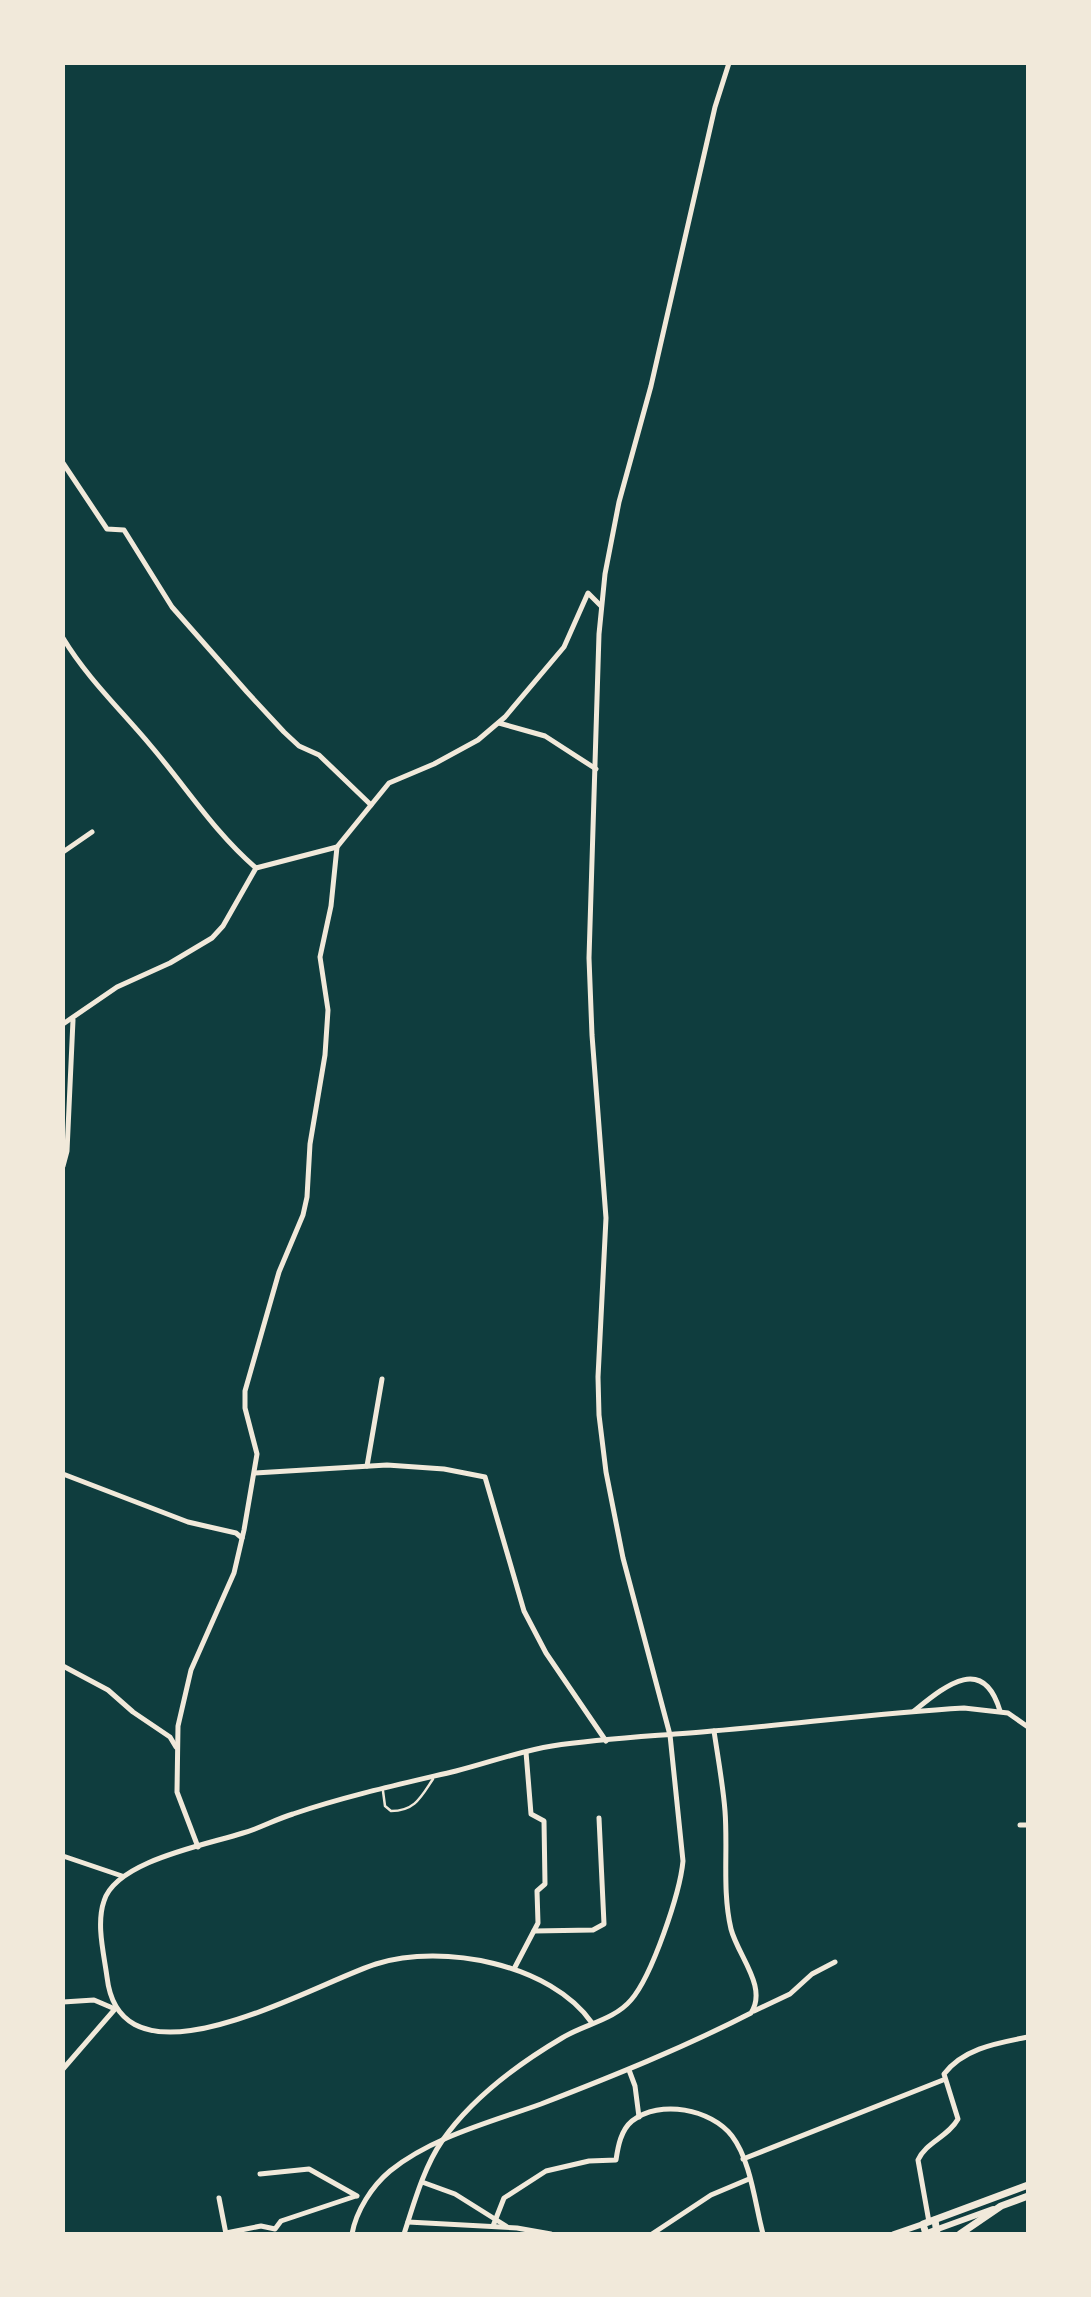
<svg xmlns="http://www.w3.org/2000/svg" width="1091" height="2297" viewBox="0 0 1091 2297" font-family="'DM Sans',sans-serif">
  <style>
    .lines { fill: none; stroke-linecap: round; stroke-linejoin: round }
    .service { stroke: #f1e9da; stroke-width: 2.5 }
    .minor { stroke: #f1e9da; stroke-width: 5 }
    .tertiary { stroke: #f1e9da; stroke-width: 6 }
    .secondary { stroke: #f1e9da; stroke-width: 7 }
  </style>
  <rect width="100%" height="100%" fill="#0f3d3e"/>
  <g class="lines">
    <!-- service -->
    <path class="service" d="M383,1791L385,1806L391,1811C415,1811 421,1797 433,1779"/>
    <!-- minor -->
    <g class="minor">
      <path d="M63,463L107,529L124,530L172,607L247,692L284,732L299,746L319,755L371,805"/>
      <path d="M63,638C87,678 121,710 151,746C186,787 215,833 256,868"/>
      <path d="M499,723L545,736L596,769"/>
      <path d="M63,852L92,832"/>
      <path d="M63,1024L117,987L170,963L212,938L223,926L256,868L337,847L389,783L434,764L478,740L505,717L564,647L588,593L601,606"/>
      <path d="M63,1166L67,1151L73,1020"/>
      <path d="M367,1466L382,1379"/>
      <path d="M255,1473L387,1465L444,1469L485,1477L524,1611L546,1653L606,1741"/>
      <path d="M63,1474L188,1522L236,1533L242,1538"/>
      <path d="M63,1666L108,1690L133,1712L170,1737L176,1747"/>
      <path d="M914,1711C944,1687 983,1653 1000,1711"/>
      <path d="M1020,1825H1028"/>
      <path d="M198,1847L177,1792L178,1726L191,1670L234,1573L244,1530L257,1454L245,1408V1391L279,1272L303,1215L307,1197L310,1144L325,1055L328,1010L320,957L331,906L337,847"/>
      <path d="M63,1856L122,1876"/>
      <path d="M534,1931L593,1930L604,1924L599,1818"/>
      <path d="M515,1967L538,1923L537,1891L545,1884L544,1821L531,1814L526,1752"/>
      <path d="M63,2002L94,2000L115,2009L63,2069"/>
      <path d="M754,2011L790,1994L812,1974L835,1962"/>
      <path d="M592,2023C551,1964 443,1943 376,1964C315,1983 121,2099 107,1977C104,1954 96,1924 104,1901C116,1861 206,1845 243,1833C261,1828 276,1819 293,1814C346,1796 401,1784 456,1771C488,1763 520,1751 552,1746C605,1738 659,1736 712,1731C796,1724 880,1713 964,1708L1008,1713L1028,1727"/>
      <path d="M629,2070L635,2086L639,2117"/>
      <path d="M743,2159L943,2080"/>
      <path d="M260,2174L309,2169L357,2196"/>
      <path d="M422,2182L455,2194L506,2226"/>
      <path d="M219,2198L226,2234"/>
      <path d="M408,2222L517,2228L551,2234"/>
      <path d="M929,2222L918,2160C926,2142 948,2137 958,2119L944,2074C964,2048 998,2043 1028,2037"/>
      <path d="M493,2226L504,2198L546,2171L589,2161L616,2160C618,2146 621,2130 632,2121C660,2099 711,2109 732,2136C751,2161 755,2204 763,2234"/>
      <path d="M226,2233L261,2226L275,2229L281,2221L356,2196"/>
      <path d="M352,2234C356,2211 372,2186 390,2171C432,2137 491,2122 541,2104C613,2076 683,2048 751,2013C768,1987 738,1956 731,1929C722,1891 728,1850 725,1811C723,1785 718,1758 714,1731"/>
      <path d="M404,2234C414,2203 424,2167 442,2141C472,2098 518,2064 562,2038C585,2024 614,2020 631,2000C652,1976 680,1893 683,1861L670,1735L623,1558L606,1472L599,1415L598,1377L606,1218L592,1035L589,958L599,634L605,574L619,502L651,386L715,107L729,63"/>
      <path d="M652,2234L711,2195L749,2179"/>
    </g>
    <!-- tertiary -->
    <g class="tertiary">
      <path d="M894,2234L923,2224"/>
      <path d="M924,2234L993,2209"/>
    </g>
    <!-- secondary -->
    <g class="secondary">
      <path d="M935,2220L937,2234"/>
      <path d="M926,2234L923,2224L1028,2185"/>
      <path d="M960,2234L1001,2206L1028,2196"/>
    </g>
  </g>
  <!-- border -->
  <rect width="1091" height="2297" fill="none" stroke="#f1e9da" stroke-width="130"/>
</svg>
